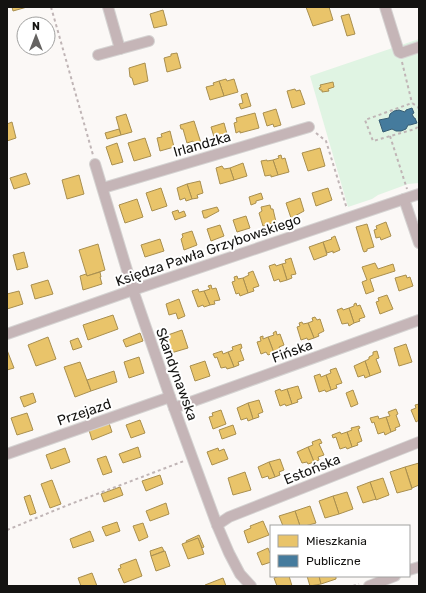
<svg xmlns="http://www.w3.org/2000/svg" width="426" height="593" viewBox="0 0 426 593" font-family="Rubik,sans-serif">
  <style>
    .green { fill: #e0f4e3 }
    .homes { fill: #e9c46a; stroke: #a98f4f }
    .public { fill: #457b9d; stroke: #365c73 }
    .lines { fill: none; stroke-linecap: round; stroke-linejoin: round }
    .minor-casing { stroke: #d5d3d2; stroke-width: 12 }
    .path { stroke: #c0b5b6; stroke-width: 2; stroke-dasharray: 3 3; stroke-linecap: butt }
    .minor { stroke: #c5b5b7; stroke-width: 10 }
    .labels { text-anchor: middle; stroke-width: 4; stroke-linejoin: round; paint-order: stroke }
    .street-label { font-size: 14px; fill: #141311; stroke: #fff }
  </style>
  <rect width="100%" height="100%" fill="#fbf8f6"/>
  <!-- green -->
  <path class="green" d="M419,39V183L408,184L378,195L372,199L348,207L310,76Z"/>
  <!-- homes -->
  <g class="homes">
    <path d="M12,7H27L13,11Z"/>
    <path d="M306,7H329L333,20L313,26Z"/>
    <path d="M163,10L167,25L154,28L150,14Z"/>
    <path d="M349,14L355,34L347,36L341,16Z"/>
    <path d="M177,53L181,68L167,72L164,58L171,56V54Z"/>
    <path d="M145,63L148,81L134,85L132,78L130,77L129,68Z"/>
    <path d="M226,79L227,81L234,79L238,92L224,96L219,81Z"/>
    <path d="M219,81L224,96L210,100L206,87L214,85L213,83Z"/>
    <path d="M333,82L334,87L328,89L329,91L322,92V90H320L319,88L321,87L320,85Z"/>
    <path d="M295,89L296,91L300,90L305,104L292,108L287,91Z"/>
    <path d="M247,93L251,106L241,109L239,104L243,103L241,95Z"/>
    <path d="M276,109L281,125L274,127L273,124L267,126L263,113Z"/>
    <path d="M255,113L259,128L240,133V131L236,133L234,123L237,122L236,118Z"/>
    <path d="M126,114L132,132L121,135L116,117Z"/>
    <path d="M194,121L201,143L194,145L193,141L187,143L183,129H181L180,125Z"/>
    <path d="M12,122L16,138L7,141V124Z"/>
    <path d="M224,123L227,134L222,136V138L215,140L211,127Z"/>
    <path d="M119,129L121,135L107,139L105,133Z"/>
    <path d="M170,131L174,147L160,151L157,138L162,137L161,134Z"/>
    <path d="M145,138L151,156L134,161L128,143Z"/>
    <path d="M117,143L123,162L112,165L106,147Z"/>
    <path d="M320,148L325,166L308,171L302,153Z"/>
    <path d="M281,155L282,159L285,158L289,172L278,175L273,160L279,158L278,156Z"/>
    <path d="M267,160V161L273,160L278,175L271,177V175L265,176L261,161Z"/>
    <path d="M243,163L247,176L234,180L230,168Z"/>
    <path d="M222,166L224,169L230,168L234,180L220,184L216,168Z"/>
    <path d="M26,173L30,184L14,189L10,178Z"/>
    <path d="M79,175L84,194L67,199L62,180Z"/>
    <path d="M200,181L203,193L197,195L198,198L192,199L187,184Z"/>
    <path d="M187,184L192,199L186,201L185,198L180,200L177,188Z"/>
    <path d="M161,188L167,206L152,211L146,193Z"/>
    <path d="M328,188L332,200L316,206L312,193Z"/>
    <path d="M261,193L263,199L256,201V203L251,205L249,197Z"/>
    <path d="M300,198L304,211L291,218L286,203Z"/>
    <path d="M137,199L143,217L125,223L119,205Z"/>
    <path d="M270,205L271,209H273L276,222L263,226L259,213L262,211L261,207Z"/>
    <path d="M217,207L219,211L206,218H204L202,211Z"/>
    <path d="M178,210L179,213L184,211L186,216L175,220L172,212Z"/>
    <path d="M246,216L250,228L237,232L233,220Z"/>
    <path d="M386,222L391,236L381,240L380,237L376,238L374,230L377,229L376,226Z"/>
    <path d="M367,224L374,247L367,249V251L364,252L363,250L356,227Z"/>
    <path d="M220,225L224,236L211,241L207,229Z"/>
    <path d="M192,231L197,245L184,250L181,239L183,237L182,234Z"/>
    <path d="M335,236L340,250L333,253V251L327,253L323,242L332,239L331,238Z"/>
    <path d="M160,239L164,251L145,257L141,245Z"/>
    <path d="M323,242L327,255L314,260L309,247Z"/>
    <path d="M98,244L105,270L87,276L79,250Z"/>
    <path d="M24,252L28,267L17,270L13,255Z"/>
    <path d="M291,258L296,274L291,275L292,278L287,280L282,264L286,263L285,260Z"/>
    <path d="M375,263L378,269L393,264L395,271L370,279L374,291L366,294L362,282L367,280L362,267Z"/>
    <path d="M275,264L276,266L282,264L287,280L280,282L279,279L274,281L269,266Z"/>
    <path d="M253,271L259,286L253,288L254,291L248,293L243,278L249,275L248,273Z"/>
    <path d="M100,272L101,277H100L102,284L83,290L80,276L86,274L87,276Z"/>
    <path d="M406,275L407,278L410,277L413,286L399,291L395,278Z"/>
    <path d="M237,276L238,279L243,278L248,293L240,296L239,293L236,294L232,282L235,281L234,277Z"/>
    <path d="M48,280L53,294L35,299L31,285Z"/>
    <path d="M211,285L212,289L216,288L220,300L214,301L215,304L210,305L204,291L210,289L208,286Z"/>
    <path d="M198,289L199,292L204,291L210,305L204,307L203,305L198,307L192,291Z"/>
    <path d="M19,291L23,304L7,309V294Z"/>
    <path d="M387,295L393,309L380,314L376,302L379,301L378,298Z"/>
    <path d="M179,299L185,316L178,319L176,313L169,315L166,304Z"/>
    <path d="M356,303L357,306L360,305L365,317L359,319L360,321L354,323L349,308L354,306V304Z"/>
    <path d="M342,308L343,310L349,308L354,323L349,326L348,323L342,324L337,310Z"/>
    <path d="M113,315L118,329L88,340L83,325Z"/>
    <path d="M315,317L317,320L320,319L324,331L318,334L319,336L314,338L308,323L313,321L312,318Z"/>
    <path d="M302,322L303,324L308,323L314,338L308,340L307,338L301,340L297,327L300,326L299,323Z"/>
    <path d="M182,330L188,348L171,353L165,336Z"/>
    <path d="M276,331L277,335L280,334L284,345L279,347L280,350L274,353L268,337L274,335L273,333Z"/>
    <path d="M140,333L143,341L126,347L123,340Z"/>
    <path d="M263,336V339L268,337L274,353L268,355L266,352L261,354L257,342L261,341L260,337Z"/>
    <path d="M48,337L56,359L36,366L28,345Z"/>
    <path d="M78,338L82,347L73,350L70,341Z"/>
    <path d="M241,344L242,348L240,349L244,360L238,362L239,365L234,367L228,352L233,350L232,347Z"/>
    <path d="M406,344L412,362L399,366L394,348Z"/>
    <path d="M7,350L14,368L7,370Z"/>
    <path d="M222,351L223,354L228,352L234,367L227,369L226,367L221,368L217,357L215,358L213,354Z"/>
    <path d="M377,351L379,358L376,359L381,372L370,376L365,361L369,359V357L373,355V352Z"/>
    <path d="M139,357L144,373L129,378L124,362Z"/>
    <path d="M205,361L210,376L195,381L190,366Z"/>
    <path d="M365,361L370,376L365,378L364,375L358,377L354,366Z"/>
    <path d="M80,362L91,391L75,397L64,367Z"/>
    <path d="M336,368L342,383L336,385L337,388L331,390L326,375L331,373L330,370Z"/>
    <path d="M114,371L117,382L91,391L87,380Z"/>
    <path d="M320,374L321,377L326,375L331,390L326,392L325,390L319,392L314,376Z"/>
    <path d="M298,386L302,398L297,400L298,402L292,404L287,389Z"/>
    <path d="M280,389L281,391L287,389L292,404L286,406L285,404L280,406L275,391Z"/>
    <path d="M353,390L358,404L351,407L346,393Z"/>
    <path d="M33,393L36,402L24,407L20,397Z"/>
    <path d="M259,400L263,412L258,414L259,417L253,419L248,403Z"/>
    <path d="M248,403L253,419L248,421L247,418L241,420L237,408Z"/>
    <path d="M419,404V420L416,422L411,410L416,408L415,405Z"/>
    <path d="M396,409L398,414L396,415L400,426L395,428L396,430L391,432L386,417L390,416L388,412Z"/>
    <path d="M221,410L226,424L213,429L209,417L213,416L212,413Z"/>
    <path d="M27,413L33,430L17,435L11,418Z"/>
    <path d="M378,416L379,419L386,417L391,432L385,435L384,432L378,434L374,422L372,423L370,418Z"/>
    <path d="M140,420L145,433L131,438L126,425Z"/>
    <path d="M109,423L112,432L92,440L89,430Z"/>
    <path d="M233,425L236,434L222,439L219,430Z"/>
    <path d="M359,426L360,428L358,429L362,441L357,443L358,445L352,447L347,432L352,430L351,428Z"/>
    <path d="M340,432L341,434L347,432L352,447L347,449L346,447L340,449L336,437L333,438L332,435Z"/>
    <path d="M320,439L322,443L319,444L324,455L318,457L319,460L314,462L308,447L313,445L312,442Z"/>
    <path d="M138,447L141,457L123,463L119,454Z"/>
    <path d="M308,447L314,462L308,464L307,462L302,463L297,452Z"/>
    <path d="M65,448L70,462L51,469L46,455Z"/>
    <path d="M218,448L219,451L224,449L228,459L212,465L207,452Z"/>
    <path d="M106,456L112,472L103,475L97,459Z"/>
    <path d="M280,459L284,470L279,472L280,475L275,477L269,462Z"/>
    <path d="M269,462L275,477L269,479L268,476L262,478L258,467Z"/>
    <path d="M419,463V485L412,488L405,467Z"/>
    <path d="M405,467L412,489L397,493L390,472Z"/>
    <path d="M245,472L251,490L233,495L228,478Z"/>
    <path d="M160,475L163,484L146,491L142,481Z"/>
    <path d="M383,478L389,495L376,500L370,482Z"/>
    <path d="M52,480L61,504L50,508L41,484Z"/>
    <path d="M370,482L376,499L363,503L357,487Z"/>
    <path d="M120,487L123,495L104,502L101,494Z"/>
    <path d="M347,492L353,509L339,514L333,496Z"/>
    <path d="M30,495L36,513L30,515L24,497Z"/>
    <path d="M333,496L339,514L325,518L319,501Z"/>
    <path d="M166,503L169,514L150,521L146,511Z"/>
    <path d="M310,506L316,523L305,526H300L295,511Z"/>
    <path d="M295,511L300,526H283L279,516Z"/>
    <path d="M263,521L269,535L248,543L244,531L251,528L250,526Z"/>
    <path d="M117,522L120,531L106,536L102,527Z"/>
    <path d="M143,523L148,537L139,541L133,526Z"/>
    <path d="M90,531L94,541L73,548L70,539Z"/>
    <path d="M199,535L204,547L202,548L198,538L187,543L186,541Z"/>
    <path d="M198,538L204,554L188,559L182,544Z"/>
    <path d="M162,547L164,551L151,556L150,551Z"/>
    <path d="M268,548L270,553H271V562L262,565L257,553Z"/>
    <path d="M165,551L170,566L156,571L151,556Z"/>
    <path d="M136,559L142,576L124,583L118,569L121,568L120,565Z"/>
    <path d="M92,573L97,586H81L78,578Z"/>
    <path d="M279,576H289L292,586H277L274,578Z"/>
    <path d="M307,576H319L321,584L310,586Z"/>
    <path d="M319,576H336V579L321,584Z"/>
    <path d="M223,578L226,586H205V585Z"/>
  </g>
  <!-- public -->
  <path class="public" d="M412,108L414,113L412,114L414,118H415L417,123L410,125H408L406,129L401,131H396L392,129L383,132L379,120L389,118L390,114L394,111L399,110L405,112L406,110Z"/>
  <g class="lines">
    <defs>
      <g id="minor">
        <path d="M108,7L120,49"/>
        <path d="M385,7L399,52L401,53L419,47"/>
        <path d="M98,55L149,41"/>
        <path d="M95,164L133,290L170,397L217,525L229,553L240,574L251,586"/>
        <path d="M103,188L309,127"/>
        <path d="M404,199L419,243"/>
        <path d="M7,334L133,290L419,194"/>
        <path d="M174,408L419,320"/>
        <path d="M7,454L170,397"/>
        <path d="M217,525L229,517L419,442"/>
        <path d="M409,570L419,567"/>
        <path d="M369,586L395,576"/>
      </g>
    </defs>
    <!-- minor casing -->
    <use href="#minor" class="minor-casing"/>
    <!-- path -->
    <g class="path">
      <path d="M51,7L93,155"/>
      <path d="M402,62L412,103"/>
      <path d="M419,109L418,107L412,103L365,120L373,141L415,129L419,126"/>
      <path d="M316,133L326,141L347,209"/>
      <path d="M390,136L407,189"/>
      <path d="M7,530L68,505L184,461"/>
      <path d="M353,586L359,584"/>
    </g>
    <!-- minor -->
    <use href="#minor" class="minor"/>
  </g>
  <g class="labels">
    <!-- street labels -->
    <g class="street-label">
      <text transform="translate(202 144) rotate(-16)" y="5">Irlandzka</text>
      <text transform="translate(208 250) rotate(-19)" y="5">Księdza Pawła Grzybowskiego</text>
      <text transform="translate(292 351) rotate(-20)" y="5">Fińska</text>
      <text transform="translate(177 374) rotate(70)" y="5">Skandynawska</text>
      <text transform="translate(84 412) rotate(-19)" y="5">Przejazd</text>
      <text transform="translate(312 469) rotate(-22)" y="5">Estońska</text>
    </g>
  </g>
  <!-- border -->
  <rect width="426" height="593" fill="none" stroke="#141311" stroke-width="16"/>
  <!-- legend -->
  <rect x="270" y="525" width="140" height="52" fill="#ffffff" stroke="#a1a1a0"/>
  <rect x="278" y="535" width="20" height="12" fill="#e9c46a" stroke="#a1a1a0"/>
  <text x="306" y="545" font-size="12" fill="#141311">Mieszkania</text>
  <rect x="278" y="555" width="20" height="12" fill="#457b9d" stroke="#a1a1a0"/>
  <text x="306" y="565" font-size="12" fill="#141311">Publiczne</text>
  <!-- north arrow -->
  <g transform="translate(36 36)"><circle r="19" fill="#ffffff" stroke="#a1a1a0"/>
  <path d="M0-3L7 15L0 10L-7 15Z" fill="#656361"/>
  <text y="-6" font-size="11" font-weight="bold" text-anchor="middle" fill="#141311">N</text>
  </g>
</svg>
